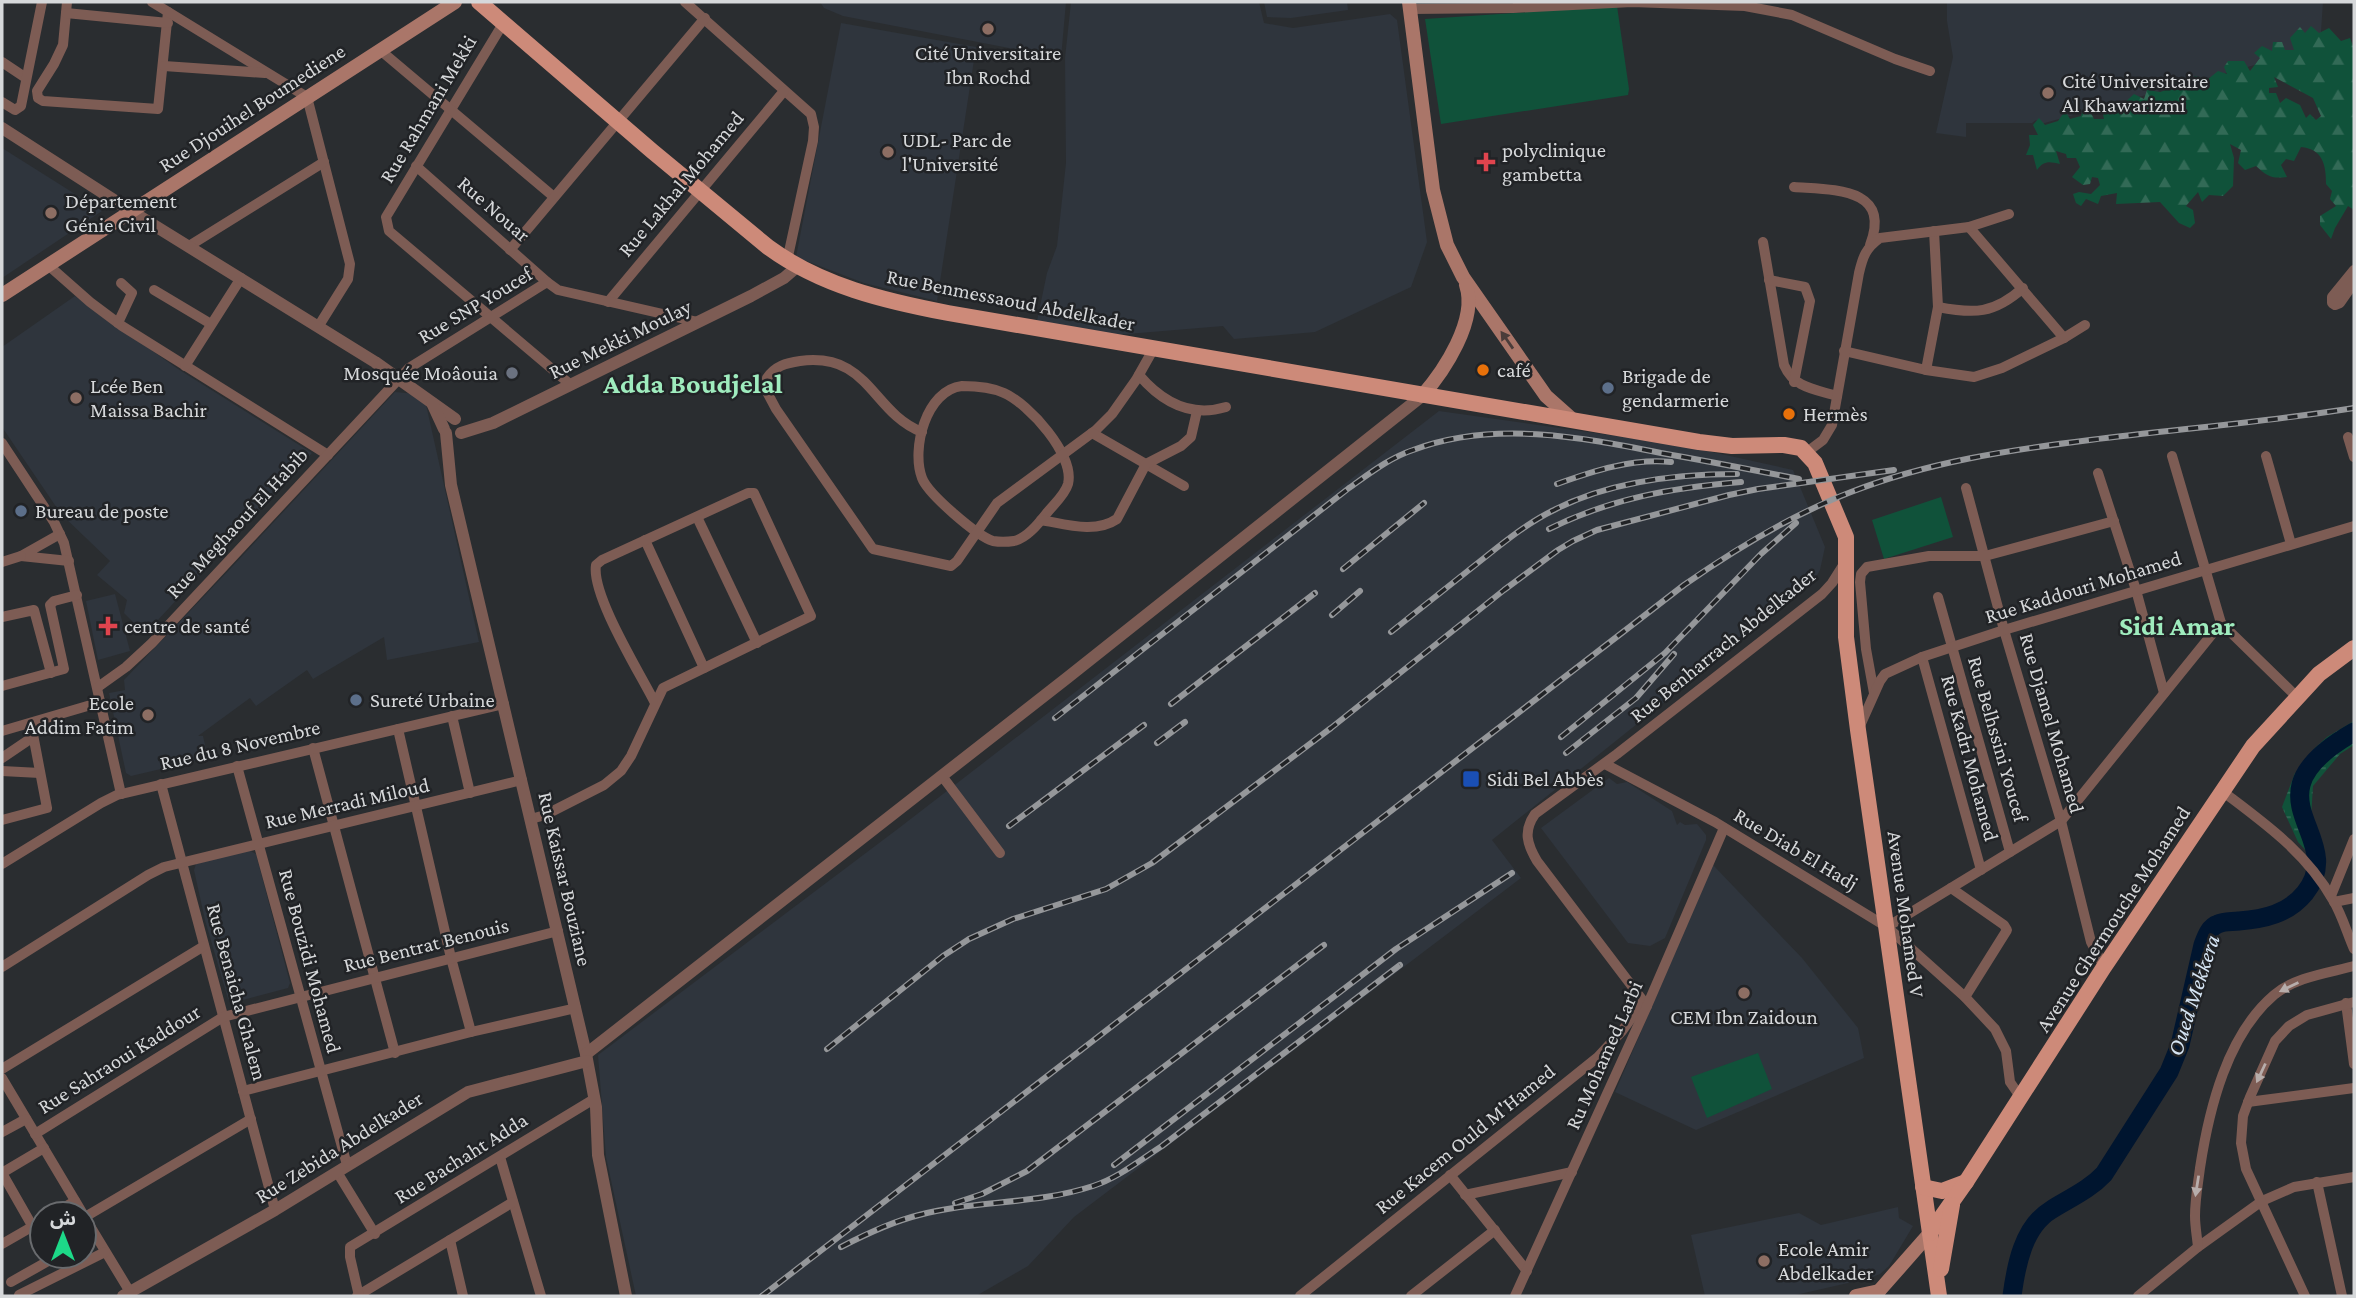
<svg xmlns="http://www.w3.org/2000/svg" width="2356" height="1298" viewBox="0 0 2356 1298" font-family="'Crimson Pro','Noto Sans Arabic',serif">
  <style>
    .built { fill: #2f353d }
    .grass { fill: #10523a }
    .forest { fill: url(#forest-firs); fill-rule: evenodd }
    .wetland { fill: url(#wetland-marsh) }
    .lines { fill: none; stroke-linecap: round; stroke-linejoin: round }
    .river { stroke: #00152f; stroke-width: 19 }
    .minor { stroke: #7d5c54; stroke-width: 10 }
    .tertiary { stroke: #7d5c54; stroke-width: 12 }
    .secondary { stroke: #aa7669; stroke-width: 14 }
    .primary { stroke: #cd8a79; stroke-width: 16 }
    .rail-casing { stroke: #95979a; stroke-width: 6 }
    .rail { stroke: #212326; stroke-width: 3.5; stroke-dasharray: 10; stroke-linecap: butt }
    .oneway { fill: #4a3c3a }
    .oneway2 { fill: #b7adab }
    .education-dot { fill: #8d6e63; stroke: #212326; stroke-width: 2.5 }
    .health-dot { fill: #e0444e; stroke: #212326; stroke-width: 2.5 }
    .food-dot { fill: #e8710a; stroke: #212326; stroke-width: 2.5 }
    .worship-dot { fill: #6b7280; stroke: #212326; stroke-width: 2.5 }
    .service-dot { fill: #5c6f8a; stroke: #212326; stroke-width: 2.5 }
    .transit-dot { fill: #1a4fb4; stroke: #212326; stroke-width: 2.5 }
    .labels { text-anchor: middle; stroke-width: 5; stroke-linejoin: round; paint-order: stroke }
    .poi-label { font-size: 21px; fill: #d6d8da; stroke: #212326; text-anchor: start }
    .street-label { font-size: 21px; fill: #d6d8da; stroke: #212326 }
    .water-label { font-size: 23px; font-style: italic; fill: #d6e5f4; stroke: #212326 }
    .district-label { font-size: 28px; font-weight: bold; fill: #9fecbe; stroke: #212326 }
  </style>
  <defs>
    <pattern id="forest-firs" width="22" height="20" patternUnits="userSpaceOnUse" patternTransform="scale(1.75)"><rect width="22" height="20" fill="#10523a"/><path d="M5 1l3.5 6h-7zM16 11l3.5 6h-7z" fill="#326a56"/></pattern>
    <pattern id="wetland-marsh" width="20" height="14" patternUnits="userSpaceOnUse" patternTransform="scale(1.75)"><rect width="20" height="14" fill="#10523a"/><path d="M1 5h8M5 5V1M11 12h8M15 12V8" fill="none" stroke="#326a56"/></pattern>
  </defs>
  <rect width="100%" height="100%" fill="#2a2d30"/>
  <!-- built -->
  <g class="built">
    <path d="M820,2H1066L1061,58L843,16L824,8Z"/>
    <path d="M1071,2H1259L1264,23L1293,28L1390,14L1397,20L1427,242L1411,287L1315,332L1234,339L1223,326L1115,335L1037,321L1047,273L1057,246L1066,163L1065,58Z"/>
    <path d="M1264,2H1347L1348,10L1291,18L1267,17Z"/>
    <path d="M1947,2H2323L2320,47L2041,124L2036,120L2032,123H1966V137L1936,133L1953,57L1947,21Z"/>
    <path d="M841,23L976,47L937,301L864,283L796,257Z"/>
    <path d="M2,148L102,211L2,278Z"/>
    <path d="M75,296L178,369L312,453L145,634L124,613L127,600L97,575L110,561L61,514L2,427V347Z"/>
    <path d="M395,392L416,394L425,400L479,642L387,660L384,637L313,679L307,670L256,706L250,698L198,736H203L208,758L131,776L126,773L109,693L125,690L124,680L231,568Z"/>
    <path d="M1439,411L1680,445L1793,470L1825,547L1820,570L1812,584L1492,840L1521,878L1074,1217L1028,1266L976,1296H636L606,1157L598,1055L899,828Z"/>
    <path d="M115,594L130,651L98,660L86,601Z"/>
    <path d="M1609,778L1617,784L1627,782L1672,811L1677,825L1680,822L1685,825L1697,824L1706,835V840L1665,938L1650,946L1628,943L1541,828Z"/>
    <path d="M249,850L256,854L290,983L288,988L235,1002L228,999L205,920L194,870L196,864Z"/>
    <path d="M1713,865L1802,958L1858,1028L1864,1058L1696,1130L1615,1092Z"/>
    <path d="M1898,1207L1899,1218L1913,1226L1889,1266L1880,1274L1870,1278L1791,1296H1705L1691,1235L1799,1213L1821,1225Z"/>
  </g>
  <!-- grass -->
  <g class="grass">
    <path d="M1617,6L1629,89L1628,95L1441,124L1425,19Z"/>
    <path d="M1941,497L1953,537L1884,559L1872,520Z"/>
    <path d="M1758,1053L1772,1089L1707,1118L1691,1077Z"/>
  </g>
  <!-- forest -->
  <path class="forest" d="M2311,26L2319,33L2329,28L2341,41L2350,38L2354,49V210L2348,206L2335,228L2331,239L2320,225V216L2336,206L2330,199L2332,191L2326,184C2326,165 2323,149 2301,147L2294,161L2286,159L2281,165L2287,177C2271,179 2267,176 2256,166L2245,170L2238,163L2241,150L2230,144L2234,158L2233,186L2223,196L2209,195L2202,202L2198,192L2186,206L2193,210L2195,223L2190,228L2179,223L2160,202L2116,204L2117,193L2101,196L2098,204L2086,199L2081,206L2076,203L2073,194L2079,192L2091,194L2100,185L2098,178L2092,177L2090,184L2083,185L2072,177L2080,167L2076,158H2067L2066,154L2056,151L2060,164C2049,161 2043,161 2037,170L2033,155H2026L2030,145L2029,135H2038L2033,125L2039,118L2045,125L2058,121L2065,111L2070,119L2081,116L2083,110L2091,113L2094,119H2104L2102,109L2122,105L2134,94L2144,99L2147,90L2160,92L2169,89L2173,80L2188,85L2195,76L2207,80L2218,71L2227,74L2224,67L2228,61H2244L2250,71L2260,58L2254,53L2262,46L2272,51L2273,42H2282L2285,50H2294L2290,38L2300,27L2305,33ZM2274,77L2313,98L2321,116L2316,120L2310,114L2306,118L2300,105L2286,98L2280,103L2276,93H2269V88L2278,87Z"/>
  <!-- wetland -->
  <path class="wetland" d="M2354,721V729H2351L2354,730V745L2340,754L2313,786L2311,818L2322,868L2298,842L2282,807L2295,773L2303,772L2300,767L2315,748L2327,737Z"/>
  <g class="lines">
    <!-- river -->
    <path class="river" d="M2012,1296C2016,1266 2023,1227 2051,1210C2070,1198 2089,1190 2104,1174L2169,1072L2180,1045L2203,945C2206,937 2209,927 2218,924C2224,921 2232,922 2239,921C2264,919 2288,914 2305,893C2351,835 2238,798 2354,732"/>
    <!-- minor -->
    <g class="minor">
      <path d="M67,2L63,45L54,64L37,91L38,98L43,101L158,109L168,12"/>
      <path d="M152,2L307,97L350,264L348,279L318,327"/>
      <path d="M685,2L811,114L814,127L813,141L787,261"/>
      <path d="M1410,9L1513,8L1632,2L1745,6L1792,15L1895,59L1930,71"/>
      <path d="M66,13L168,23"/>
      <path d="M504,22L386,217L389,231L571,385"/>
      <path d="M380,50L554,197"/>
      <path d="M2,62L26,78"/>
      <path d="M164,66L265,73"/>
      <path d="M2,102L15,110L21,106L42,2"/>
      <path d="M416,166L547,282"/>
      <path d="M1794,187C1833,190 1892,187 1870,245"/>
      <path d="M1969,227L2064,338"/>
      <path d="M1763,242L1784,365C1794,388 1814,389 1837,396"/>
      <path d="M189,246L324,162"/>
      <path d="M510,250L705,18"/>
      <path d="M48,265L90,302L122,326L328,455"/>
      <path d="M2354,270L2332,297V303L2335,305L2340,303L2354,283"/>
      <path d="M1769,280L1805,287L1810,301L1794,382"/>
      <path d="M154,290L211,324"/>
      <path d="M608,302L784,91"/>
      <path d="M1938,307C1974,314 1994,314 2023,288"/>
      <path d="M118,323L132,293L121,283"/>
      <path d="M1844,351L1926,370L1974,377L2002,368L2064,338L2085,325"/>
      <path d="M185,366L241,278"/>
      <path d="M1926,370L1938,307L1934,231"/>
      <path d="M1139,375C1162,402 1190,418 1226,407"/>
      <path d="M962,386C976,386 991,387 1004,393C1029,404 1075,455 1068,484C1065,495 1053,505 1046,514C1038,524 1027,538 1014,541C1007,542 999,542 993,541C977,536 928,494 922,478C911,449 926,390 962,386Z"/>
      <path d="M922,432C871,412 870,352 800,361C786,363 775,366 767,378L768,394L776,409L873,549L951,566L957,561L997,503L1096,430L1112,414L1136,380L1154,348"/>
      <path d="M1092,433L1184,486"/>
      <path d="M2348,437L2354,457"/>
      <path d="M2,443L54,522L64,543L121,794"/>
      <path d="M1807,452L1823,440L1832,425L1859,273C1863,256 1866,248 1880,238L1969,227L2009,214"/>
      <path d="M2172,456L2221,623L2297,697"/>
      <path d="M2266,456L2291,544"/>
      <path d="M2098,473L2136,590L2164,693"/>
      <path d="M1966,488L2004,630L2061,821L2091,942L2104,967"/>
      <path d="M697,517L757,643"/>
      <path d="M1041,520C1065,524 1095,534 1117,519L1146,464L1181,446L1191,437L1197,411"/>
      <path d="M60,534L21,556L69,561"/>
      <path d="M645,540L704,668"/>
      <path d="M2,562L21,556"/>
      <path d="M1938,597L2010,852"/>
      <path d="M2,617L34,610L51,673"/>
      <path d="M1922,657L1981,870"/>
      <path d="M2,686L64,669L50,605L54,601L77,595"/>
      <path d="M98,687L126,667L152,643L409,368L547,282L558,290L698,322"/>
      <path d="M1874,693L1866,649L1860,582L1861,574L1867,567L1929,556H1985L2114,521"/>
      <path d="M452,716L470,793"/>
      <path d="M1859,728L1880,681L1885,674L1922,657L2004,630L2354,526"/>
      <path d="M398,729L451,958L471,1032"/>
      <path d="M2,731L101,702"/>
      <path d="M313,748L395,1053"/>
      <path d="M2,758L33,737"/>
      <path d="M1605,764L1715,822L1887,927L1965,997L1995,1029L2006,1051L2010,1082L2021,1098"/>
      <path d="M237,766L347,1165"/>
      <path d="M2,771L40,773"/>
      <path d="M942,776L1000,853"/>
      <path d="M161,784L275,1210"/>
      <path d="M2222,791C2264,823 2306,852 2333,900C2342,915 2347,933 2354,949"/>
      <path d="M531,819L545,815L604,785L621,771L631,756L663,688L811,616L754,493H748L602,560L596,565C591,595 640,673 655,703"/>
      <path d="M2,820L47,808L31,724"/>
      <path d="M2,864L101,803L117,795L504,704"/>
      <path d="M1951,888L2004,925L2007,930L1965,997"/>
      <path d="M2331,896L2354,839"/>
      <path d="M2334,902L2354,898"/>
      <path d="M1887,927L2061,821L2221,623"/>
      <path d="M2,967L148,875L164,867L522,780"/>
      <path d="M2346,1003L2354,1064"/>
      <path d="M1647,1006L1537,861C1527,844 1523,831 1535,814L1617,754L1822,594L1832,583L1844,564"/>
      <path d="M2,1069L204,946"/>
      <path d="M2,1078L83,1214"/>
      <path d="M243,1091L471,1032L576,1008"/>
      <path d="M2248,1102L2354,1088"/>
      <path d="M2,1132L26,1119"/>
      <path d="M35,1134L223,1017L558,931"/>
      <path d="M500,1157L541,1296"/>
      <path d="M337,1172L375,1234"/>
      <path d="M1450,1175L1527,1271"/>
      <path d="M2317,1182L2342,1296"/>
      <path d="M1465,1195L1572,1172"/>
      <path d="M53,1214L75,1201"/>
      <path d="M84,1216L130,1292"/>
      <path d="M85,1217L251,1119"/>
      <path d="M450,1240L463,1296"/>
      <path d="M42,1243L2,1173L44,1148"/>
      <path d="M2,1244L42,1221"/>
      <path d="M2198,1247L2262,1201L2294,1187L2354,1177"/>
      <path d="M11,1282L50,1260"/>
      <path d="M19,1295L105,1252"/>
      <path d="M357,1296L513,1202"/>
      <path d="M359,1296L350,1257V1247L594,1099"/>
      <path d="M1300,1296L1598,1057L1622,1031L1643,1002"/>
      <path d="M1411,1296L1495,1230"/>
      <path d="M1515,1296L1647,1006L1724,828"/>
      <path d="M2138,1296L2198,1247C2197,1237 2195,1226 2195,1216C2195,1199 2198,1184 2200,1168C2209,1109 2227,1035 2274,995C2295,977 2328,973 2354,966"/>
      <path d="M2305,1296L2246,1169L2241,1143L2243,1116L2250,1097L2275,1041L2289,1026L2307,1015L2354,1002"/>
    </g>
    <!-- tertiary -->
    <g class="tertiary">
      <path d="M2,128L131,211L375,362L455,419"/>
      <path d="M432,403L444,429"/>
      <path d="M446,433L451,485L586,1054L596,1107L598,1155L626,1296"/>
      <path d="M461,433L493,423L751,296L784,278L798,266"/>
      <path d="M586,1054L1067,678L1422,396"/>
      <path d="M123,1296L275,1210L468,1092L587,1061"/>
    </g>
    <!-- secondary -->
    <g class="secondary">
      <path d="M1409,2L1433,190L1447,245L1463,277L1546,396L1573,420"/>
      <path d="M2,295L455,2"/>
      <path d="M1422,396C1444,371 1478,320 1466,285"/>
      <path d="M1879,1291L1930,1233"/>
      <path d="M1856,1296L1879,1291"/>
    </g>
    <!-- primary -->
    <g class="primary">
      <path d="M479,2L652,151L768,247C821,286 885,301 948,313L1699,442L1732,446L1784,445L1801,448L1815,463L1846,537V637L1858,730L1939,1296"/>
      <path d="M1923,1187L1942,1191L1966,1182"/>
      <path d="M1930,1233L1966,1182L2104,967L2253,746L2319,674L2354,648"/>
      <path d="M1941,1269L1952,1205"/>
    </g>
    <defs>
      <g id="rail">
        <path d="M1557,484C1593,471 1633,458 1671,462"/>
        <path d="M1549,529C1612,498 1671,488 1741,482"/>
        <path d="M1343,569L1424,503"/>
        <path d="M1332,615L1360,591"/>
        <path d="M1391,632C1421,608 1450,585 1479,562C1503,543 1527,523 1554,510C1608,482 1677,474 1737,474"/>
        <path d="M1171,704L1315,593"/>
        <path d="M1055,718L1349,488C1369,474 1389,458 1413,450C1493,420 1580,437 1661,453C1707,461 1753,470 1799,479"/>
        <path d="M1561,737L1665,653L1761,554L1796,523"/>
        <path d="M1157,743L1185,722"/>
        <path d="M1566,753L1636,698L1674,654"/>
        <path d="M1009,826L1144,725"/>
        <path d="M827,1049L943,956L969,939L1013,919L1106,889L1152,863L1331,728L1504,590L1558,550L1573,541L1597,530L1729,495L1758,489L1894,470"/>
        <path d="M1114,1165L1396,949L1512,873"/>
        <path d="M955,1203L982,1194L1027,1171L1324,945"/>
        <path d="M841,1247C866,1234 891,1222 919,1215C976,1200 1035,1205 1093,1186C1118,1178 1140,1160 1162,1146L1400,965"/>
        <path d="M762,1296L1684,585C1737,548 1791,515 1851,492C1928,462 2009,450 2090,440C2178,429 2267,422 2354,408"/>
      </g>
    </defs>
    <!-- rail casing -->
    <use href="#rail" class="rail-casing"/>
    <!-- rail -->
    <use href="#rail" class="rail"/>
  </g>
  <!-- one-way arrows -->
  <defs><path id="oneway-solid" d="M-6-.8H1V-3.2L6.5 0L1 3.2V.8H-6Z" transform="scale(1.75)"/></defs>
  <use class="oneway" href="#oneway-solid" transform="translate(1507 340) rotate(-125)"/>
  <g class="oneway2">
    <use href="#oneway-solid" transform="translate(2289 987) rotate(154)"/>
    <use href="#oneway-solid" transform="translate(2261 1073) rotate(115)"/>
    <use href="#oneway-solid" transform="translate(2197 1186) rotate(99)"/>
  </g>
  <!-- markers -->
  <g class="education-dot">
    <circle cx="988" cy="29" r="7"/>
    <circle cx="2048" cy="93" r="7"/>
    <circle cx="888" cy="152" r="7"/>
    <circle cx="51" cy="213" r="7"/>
    <circle cx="76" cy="398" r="7"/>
    <circle cx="148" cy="715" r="7"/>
    <circle cx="1744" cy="993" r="7"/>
    <circle cx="1764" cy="1261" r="7"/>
  </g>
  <g class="health-dot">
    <path d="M1482.5 151.5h7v7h7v7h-7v7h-7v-7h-7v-7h7z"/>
    <path d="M104.5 615.5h7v7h7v7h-7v7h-7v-7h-7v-7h7z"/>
  </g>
  <g class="food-dot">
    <circle cx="1483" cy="370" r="7"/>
    <circle cx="1789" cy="414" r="7"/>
  </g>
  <circle class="worship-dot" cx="512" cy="373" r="7"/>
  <g class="service-dot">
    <circle cx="1608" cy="388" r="7"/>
    <circle cx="21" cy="511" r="7"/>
    <circle cx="356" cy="700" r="7"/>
  </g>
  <rect class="transit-dot" x="1462" y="770" width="18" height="18" rx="3.5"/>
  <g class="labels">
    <!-- poi labels -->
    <g class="poi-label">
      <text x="988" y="60" text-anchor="middle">Cité Universitaire<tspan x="988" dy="24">Ibn Rochd</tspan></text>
      <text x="2062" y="88">Cité Universitaire<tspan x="2062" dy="24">Al Khawarizmi</tspan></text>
      <text x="902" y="147">UDL- Parc de<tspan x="902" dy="24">l'Université</tspan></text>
      <text x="1502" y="157">polyclinique<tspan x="1502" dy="24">gambetta</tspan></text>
      <text x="65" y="208">Département<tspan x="65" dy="24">Génie Civil</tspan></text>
      <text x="1497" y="377">café</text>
      <text x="498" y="380" text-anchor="end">Mosquée Moâouia</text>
      <text x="1622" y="383">Brigade de<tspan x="1622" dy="24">gendarmerie</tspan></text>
      <text x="90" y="393">Lcée Ben<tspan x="90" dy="24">Maissa Bachir</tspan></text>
      <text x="1803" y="421">Hermès</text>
      <text x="35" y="518">Bureau de poste</text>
      <text x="124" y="633">centre de santé</text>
      <text x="370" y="707">Sureté Urbaine</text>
      <text x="134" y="710" text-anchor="end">Ecole<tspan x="134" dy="24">Addim Fatim</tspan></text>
      <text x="1487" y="786">Sidi Bel Abbès</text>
      <text x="1744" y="1024" text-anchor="middle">CEM Ibn Zaidoun</text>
      <text x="1778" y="1256">Ecole Amir<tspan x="1778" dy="24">Abdelkader</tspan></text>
    </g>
    <!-- street labels -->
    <g class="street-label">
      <text transform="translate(252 108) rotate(-33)" y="7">Rue Djouihel Boumediene</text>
      <text transform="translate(428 109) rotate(-59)" y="7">Rue Rahmani Mekki</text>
      <text transform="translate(681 184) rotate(-50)" y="7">Rue Lakhal Mohamed</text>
      <text transform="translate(494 209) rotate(41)" y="7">Rue Nouar</text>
      <text transform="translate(1011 300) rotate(11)" y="7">Rue Benmessaoud Abdelkader</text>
      <text transform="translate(475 305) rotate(-31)" y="7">Rue SNP Youcef</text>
      <text transform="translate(620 339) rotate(-26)" y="7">Rue Mekki Moulay</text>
      <text transform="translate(237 523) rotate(-47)" y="7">Rue Meghaouf El Habib</text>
      <text transform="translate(2083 587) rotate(-17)" y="7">Rue Kaddouri Mohamed</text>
      <text transform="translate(1723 645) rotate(-39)" y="7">Rue Benharrach Abdelkader</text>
      <text transform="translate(2052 723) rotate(74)" y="7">Rue Djamel Mohamed</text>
      <text transform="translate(1998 739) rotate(74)" y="7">Rue Belhssini Youcef</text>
      <text transform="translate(240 745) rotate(-13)" y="7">Rue du 8 Novembre</text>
      <text transform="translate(1970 758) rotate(75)" y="7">Rue Kadri Mohamed</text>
      <text transform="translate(347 803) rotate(-13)" y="7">Rue Merradi Miloud</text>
      <text transform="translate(1796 849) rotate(31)" y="7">Rue Diab El Hadj</text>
      <text transform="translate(565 879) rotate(77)" y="7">Rue Kaissar Bouziane</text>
      <text transform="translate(1906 914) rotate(82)" y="7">Avenue Mohamed V</text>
      <text transform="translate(2113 919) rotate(-57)" y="7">Avenue Ghermouche Mohamed</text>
      <text transform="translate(426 945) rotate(-14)" y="7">Rue Bentrat Benouis</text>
      <text transform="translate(310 961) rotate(75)" y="7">Rue Bouzidi Mohamed</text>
      <text transform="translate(237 992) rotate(75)" y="7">Rue Benaicha Ghalem</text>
      <text transform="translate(1604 1055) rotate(-66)" y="7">Ru Mohamed Larbi</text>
      <text transform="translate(119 1059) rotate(-32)" y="7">Rue Sahraoui Kaddour</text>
      <text transform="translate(1465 1139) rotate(-39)" y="7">Rue Kacem Ould M'Hamed</text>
      <text transform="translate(339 1147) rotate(-32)" y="7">Rue Zebida Abdelkader</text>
      <text transform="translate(461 1158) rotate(-32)" y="7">Rue Bachaht Adda</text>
    </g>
    <!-- water labels -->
    <g class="water-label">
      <text transform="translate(2193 995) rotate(-72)" y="8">Oued Mekkera</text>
    </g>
    <!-- district labels -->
    <g class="district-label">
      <text x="693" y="393">Adda Boudjelal</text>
      <text x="2177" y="635">Sidi Amar</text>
    </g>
  </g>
  <!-- border -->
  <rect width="2356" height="1298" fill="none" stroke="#d6d8da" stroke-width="7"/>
  <!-- north arrow -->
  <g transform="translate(63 1235)"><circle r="33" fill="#212326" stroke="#696b6e" stroke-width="2"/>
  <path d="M0-5L12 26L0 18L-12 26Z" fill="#1dd988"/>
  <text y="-10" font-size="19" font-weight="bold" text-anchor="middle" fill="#d6d8da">ش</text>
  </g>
</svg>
